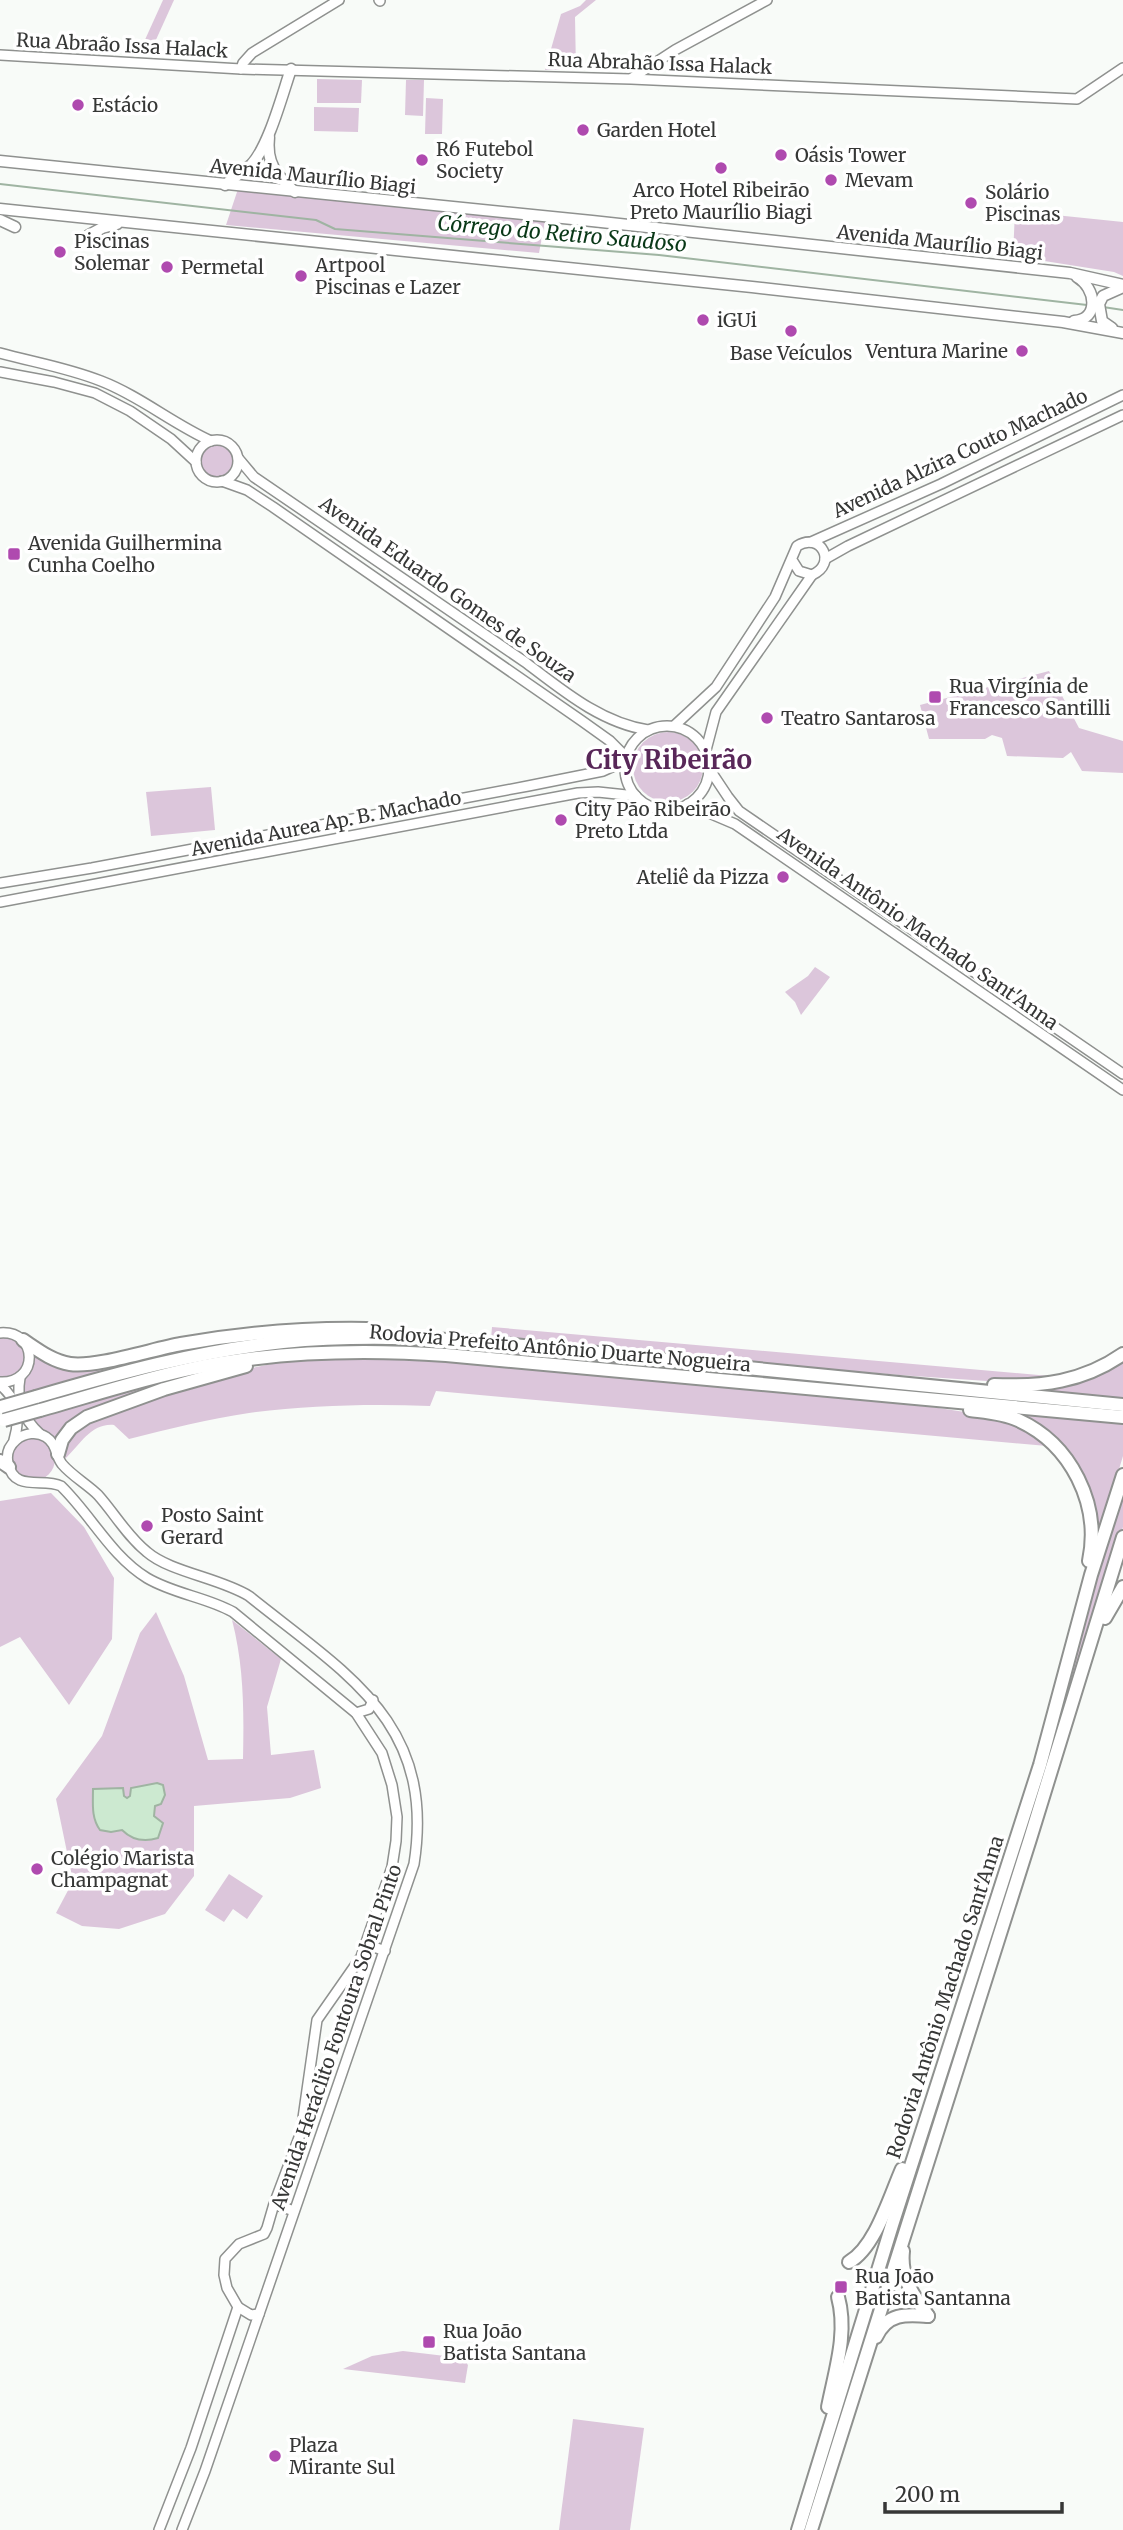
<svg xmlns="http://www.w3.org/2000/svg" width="1123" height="2530" viewBox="0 0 1123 2530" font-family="Merriweather,serif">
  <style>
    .green { fill: #dcc6db }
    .water { fill: #cce9d0; stroke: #9fb4a2; stroke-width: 2 }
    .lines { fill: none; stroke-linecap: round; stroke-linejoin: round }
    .stream { stroke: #9fb4a2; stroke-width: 2 }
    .secondary-casing { stroke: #8f918f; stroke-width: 12 }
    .primary-casing { stroke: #8f918f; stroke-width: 13 }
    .highway-casing { stroke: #8f918f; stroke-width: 16 }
    .secondary { stroke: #fff; stroke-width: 9 }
    .primary { stroke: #fff; stroke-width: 10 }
    .highway { stroke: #fff; stroke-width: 12 }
    .highway-bridge-casing { stroke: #8f918f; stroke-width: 16; stroke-linecap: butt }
    .highway-bridge { stroke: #fff; stroke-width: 12 }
    .poi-dot { fill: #af4aaf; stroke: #fff; stroke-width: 2.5 }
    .labels { text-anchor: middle; stroke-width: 7; stroke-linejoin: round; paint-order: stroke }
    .street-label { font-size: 19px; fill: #363736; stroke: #fff }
    .poi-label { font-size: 19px; fill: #363736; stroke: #fff; text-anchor: start }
    .water-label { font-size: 21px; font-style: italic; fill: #093817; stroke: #fff }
    .district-label { font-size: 26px; font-weight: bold; fill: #582758; stroke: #fff }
  </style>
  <rect width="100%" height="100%" fill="#f8fbf8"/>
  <!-- green -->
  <g class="green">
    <path d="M163,0H174L150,53H139Z"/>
    <path d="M586,0H596L575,17L576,70H545L561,14L580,6Z"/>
    <path d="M317,79L362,80L361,103H317Z"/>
    <path d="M406,80H424L423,116L405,115Z"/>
    <path d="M426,98L443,99L442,134H425Z"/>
    <path d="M314,107L359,108L358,132L314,131Z"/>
    <path d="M238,189L545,221L539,253L226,225Z"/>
    <path d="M1015,211L1123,222V276L1114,272L1013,256Z"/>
    <circle cx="217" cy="461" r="18"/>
    <path d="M1049,671L1079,728L1123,741V773L1082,771L1071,752L1063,758L1007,756L1002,738L992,735L985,739H929L920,705Z"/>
    <circle cx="668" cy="767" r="35"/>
    <path d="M211,787L215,830L151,836L146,792Z"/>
    <path d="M815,967L830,977L801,1015L795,1002L785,992L808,976Z"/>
    <path d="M492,1327L1061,1377L1016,1383L899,1375L491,1339Z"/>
    <path d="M0,1335L14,1337L26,1353C24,1371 18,1376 0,1379Z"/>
    <path d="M259,1338L153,1358L23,1395L22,1382L33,1354L66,1367L183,1346Z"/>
    <path d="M346,1342C468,1345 590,1358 711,1369C849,1382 986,1393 1123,1413L709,1375L284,1351L39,1407L38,1402L130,1375L252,1350Z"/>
    <path d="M327,1358L437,1361L932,1407L991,1416L1024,1426L1047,1446L436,1391L430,1406C370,1404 309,1405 249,1413C208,1419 169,1429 129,1439L114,1425C91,1423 81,1444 66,1458L62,1456L66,1440L90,1418L247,1369L286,1361Z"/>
    <path d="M1123,1358V1400L1007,1389H1029Z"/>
    <path d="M209,1371L126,1398L57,1444L30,1420L171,1379Z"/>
    <path d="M985,1408L1123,1421V1456L1097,1542L1095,1522L1060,1448Z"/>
    <circle cx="33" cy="1459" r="22"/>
    <path d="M1123,1489V1527L1099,1609L808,2530H803L1037,1789Z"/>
    <path d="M51,1493L84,1527L114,1578L112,1639L69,1705L20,1637L0,1647V1501Z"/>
    <path d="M156,1612L184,1676L208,1760L243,1759C244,1711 244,1666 232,1620L281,1659L267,1707L271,1755L314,1750L321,1788L290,1798L194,1806V1876L165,1914L119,1929L82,1926L56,1913L73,1881L56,1799L102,1736L140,1633Z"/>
    <path d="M229,1874L263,1896L247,1919L233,1909L224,1922L205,1910Z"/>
    <path d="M403,2351L462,2358L468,2365L465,2383L343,2369L372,2356Z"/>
    <path d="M573,2419L644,2428L630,2530H559Z"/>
  </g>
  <!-- water -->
  <path class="water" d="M157,1783L163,1785L165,1795L161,1804L155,1806L154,1816L163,1823L158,1838C145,1842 132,1840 122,1830L111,1832L100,1830C91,1818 93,1803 93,1789L123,1788L124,1796L127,1798L130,1796L131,1788Z"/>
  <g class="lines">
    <!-- stream -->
    <g class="stream">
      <path d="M0,184L316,220L335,229L659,255L1087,305"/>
      <path d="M1103,307L1123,310"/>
    </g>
    <defs>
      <g id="secondary">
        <path d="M379,0L380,1"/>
        <path d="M0,55L241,69L631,79L1077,99L1123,68"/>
        <path d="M241,69L243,63L252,53L339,0"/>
        <path d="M632,78L675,50L767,0"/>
        <path d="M0,353C33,362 69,368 101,381C140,396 173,424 211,441"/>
        <path d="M0,372L54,382L95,393L130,411L171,439L196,462"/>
        <circle cx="217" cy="461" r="21"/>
        <path d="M238,458L254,477L525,662C562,690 601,723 648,730"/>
        <path d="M222,481L247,490L273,507L582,721L610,741L626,757"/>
        <path d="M811,542L941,484L1123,395"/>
        <path d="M825,559L848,546L1123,415"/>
        <circle cx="667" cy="768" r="42"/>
        <path d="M674,726L716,687L775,597L797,546C821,531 838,564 812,575L799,571L792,560"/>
        <path d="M706,750L716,712L812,575"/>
        <path d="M710,770L728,797L739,811L1123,1074"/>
        <path d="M688,804L735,824L1123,1090"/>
        <path d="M0,883L92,868L528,786L603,771L625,761"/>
        <path d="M0,902L578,793L598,792L636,796"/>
        <path d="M0,1333C39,1330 39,1384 0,1382"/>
        <path d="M20,1378C16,1400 23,1419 40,1434"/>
        <path d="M0,1385C18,1399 20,1420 14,1440"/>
        <path d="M356,1713L369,1709L373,1700"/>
        <path d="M366,1944L385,1951"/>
        <path d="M274,2204L294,2211"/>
        <path d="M238,2307L251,2315L259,2314"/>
        <path d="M159,2530L191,2448L238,2307L227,2288L224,2275L225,2259L239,2244L264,2234L267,2228L274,2204L301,2132L317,2020L361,1957L392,1867L396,1841L397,1817L392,1785L382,1753L356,1713L233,1612C206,1597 174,1594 147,1578C111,1556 91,1515 61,1486C43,1477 14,1493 8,1463C6,1454 9,1446 16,1440C24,1433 37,1431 46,1437C57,1444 55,1455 62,1464C72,1476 87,1484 98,1495C115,1514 127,1536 147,1552C170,1572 220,1578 249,1596C346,1674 436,1722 414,1864L205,2471L182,2530"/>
      </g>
      <g id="primary">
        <path d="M269,137C266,163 276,175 295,192"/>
        <path d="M0,161L592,221L1070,273L1123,285"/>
        <path d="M241,173H261L279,179"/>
        <path d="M225,185C233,178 243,172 251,165C269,146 282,95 291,69"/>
        <path d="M0,209L752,287L1063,322L1123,333"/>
        <path d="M0,220L15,227"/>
        <path d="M89,235L102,228L117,224"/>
        <path d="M1074,321C1100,319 1096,288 1077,277"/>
        <path d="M1112,328L1102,321L1099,304L1103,296L1123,287"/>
      </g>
      <g id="highway">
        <path d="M23,1340C38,1350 52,1361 70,1364C95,1368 153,1349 181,1344C242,1333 305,1328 367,1329"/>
        <path d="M994,1385C1041,1387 1083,1382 1123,1354"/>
        <path d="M36,1397C118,1373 198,1351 283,1342C404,1330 526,1346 646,1358C805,1374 964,1390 1123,1405"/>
        <path d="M40,1410C90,1396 139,1380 190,1369C274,1351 360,1349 446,1355L1123,1417"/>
        <path d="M970,1410C985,1412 1003,1413 1018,1420C1071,1444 1101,1504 1089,1561"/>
        <path d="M58,1454L62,1440L71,1428L87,1417L164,1389L246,1366"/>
        <path d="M0,1461L9,1467"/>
        <path d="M1105,1618L1123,1587"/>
        <path d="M903,2251C900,2278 913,2295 928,2316"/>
        <path d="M849,2262C875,2248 890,2196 902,2169"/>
        <path d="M876,2337C887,2313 906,2314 928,2316"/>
        <path d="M828,2407C835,2371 848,2333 838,2297"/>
        <path d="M798,2530L892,2225L1040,1765L1091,1575L1123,1475"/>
        <path d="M811,2530L1030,1839L1123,1537"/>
      </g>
    </defs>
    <!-- secondary casing -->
    <use href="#secondary" class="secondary-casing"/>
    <!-- primary casing -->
    <use href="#primary" class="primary-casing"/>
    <!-- highway casing -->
    <use href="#highway" class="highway-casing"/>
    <!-- secondary -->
    <use href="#secondary" class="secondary"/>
    <!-- primary -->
    <use href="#primary" class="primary"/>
    <!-- highway -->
    <use href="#highway" class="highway"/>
    <defs>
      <g id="highway-bridge">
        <path d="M1,1407L36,1397"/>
        <path d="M4,1420L40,1410"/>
      </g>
    </defs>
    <!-- highway-bridge casing -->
    <use href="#highway-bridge" class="highway-bridge-casing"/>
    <!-- highway-bridge -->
    <use href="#highway-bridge" class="highway-bridge"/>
  </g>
  <!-- markers -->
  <g class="poi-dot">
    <circle cx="78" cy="105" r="7"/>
    <circle cx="583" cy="130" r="7"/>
    <circle cx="781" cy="155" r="7"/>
    <circle cx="422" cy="160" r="7"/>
    <circle cx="721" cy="168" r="7"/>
    <circle cx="831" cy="180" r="7"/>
    <circle cx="971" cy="203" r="7"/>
    <circle cx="60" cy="252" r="7"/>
    <circle cx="167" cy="267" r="7"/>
    <circle cx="301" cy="276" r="7"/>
    <circle cx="703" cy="320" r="7"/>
    <circle cx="791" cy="331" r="7"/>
    <circle cx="1022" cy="351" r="7"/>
    <rect x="7" y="547" width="14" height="14" rx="3.5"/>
    <rect x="928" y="690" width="14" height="14" rx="3.5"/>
    <circle cx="767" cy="718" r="7"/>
    <circle cx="561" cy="820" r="7"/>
    <circle cx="783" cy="877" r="7"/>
    <circle cx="147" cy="1526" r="7"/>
    <circle cx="37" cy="1869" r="7"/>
    <rect x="834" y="2280" width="14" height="14" rx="3.5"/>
    <rect x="422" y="2335" width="14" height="14" rx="3.5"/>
    <circle cx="275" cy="2456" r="7"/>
  </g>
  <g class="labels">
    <!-- street labels -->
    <g class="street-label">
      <text transform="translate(122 45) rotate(3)" y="7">Rua Abraão Issa Halack</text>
      <text transform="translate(660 63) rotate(2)" y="7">Rua Abrahão Issa Halack</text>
      <text transform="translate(313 176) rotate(6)" y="7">Avenida Maurílio Biagi</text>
      <text transform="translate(940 242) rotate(6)" y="7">Avenida Maurílio Biagi</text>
      <text transform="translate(960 453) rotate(-25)" y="7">Avenida Alzira Couto Machado</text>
      <text transform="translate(448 589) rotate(35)" y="7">Avenida Eduardo Gomes de Souza</text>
      <text transform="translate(326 823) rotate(-11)" y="7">Avenida Aurea Ap. B. Machado</text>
      <text transform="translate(918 928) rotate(35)" y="7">Avenida Antônio Machado Sant'Anna</text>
      <text transform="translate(560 1348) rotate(5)" y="7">Rodovia Prefeito Antônio Duarte Nogueira</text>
      <text transform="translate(945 1997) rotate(-72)" y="7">Rodovia Antônio Machado Sant'Anna</text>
      <text transform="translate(336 2037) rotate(-71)" y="7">Avenida Heráclito Fontoura Sobral Pinto</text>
    </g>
    <!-- poi labels -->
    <g class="poi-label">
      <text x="92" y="112">Estácio</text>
      <text x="597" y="137">Garden Hotel</text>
      <text x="436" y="156">R6 Futebol<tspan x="436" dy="22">Society</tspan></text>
      <text x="795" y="162">Oásis Tower</text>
      <text x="845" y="187">Mevam</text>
      <text x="721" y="197" text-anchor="middle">Arco Hotel Ribeirão<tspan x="721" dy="22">Preto Maurílio Biagi</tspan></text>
      <text x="985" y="199">Solário<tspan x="985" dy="22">Piscinas</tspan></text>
      <text x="74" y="248">Piscinas<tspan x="74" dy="22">Solemar</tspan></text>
      <text x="315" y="272">Artpool<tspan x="315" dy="22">Piscinas e Lazer</tspan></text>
      <text x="181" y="274">Permetal</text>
      <text x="717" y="327">iGUi</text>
      <text x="1008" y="358" text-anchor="end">Ventura Marine</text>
      <text x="791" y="360" text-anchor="middle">Base Veículos</text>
      <text x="28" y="550">Avenida Guilhermina<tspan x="28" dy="22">Cunha Coelho</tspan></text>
      <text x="949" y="693">Rua Virgínia de<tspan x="949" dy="22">Francesco Santilli</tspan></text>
      <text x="781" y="725">Teatro Santarosa</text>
      <text x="575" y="816">City Pão Ribeirão<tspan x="575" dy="22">Preto Ltda</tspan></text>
      <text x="769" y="884" text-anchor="end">Ateliê da Pizza</text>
      <text x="161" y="1522">Posto Saint<tspan x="161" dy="22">Gerard</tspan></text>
      <text x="51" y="1865">Colégio Marista<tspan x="51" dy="22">Champagnat</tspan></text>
      <text x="855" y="2283">Rua João<tspan x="855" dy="22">Batista Santanna</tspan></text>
      <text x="443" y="2338">Rua João<tspan x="443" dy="22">Batista Santana</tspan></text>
      <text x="289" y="2452">Plaza<tspan x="289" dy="22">Mirante Sul</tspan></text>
    </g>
    <!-- water labels -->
    <g class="water-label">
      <text transform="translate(562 234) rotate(5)" y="7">Córrego do Retiro Saudoso</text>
    </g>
    <!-- district labels -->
    <g class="district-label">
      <text x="669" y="769">City Ribeirão</text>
    </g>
  </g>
  <!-- scale -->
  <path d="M885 2502v10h177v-10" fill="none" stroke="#363736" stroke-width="3.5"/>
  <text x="895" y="2502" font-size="21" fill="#363736" stroke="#ffffff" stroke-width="5" paint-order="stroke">200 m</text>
</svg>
